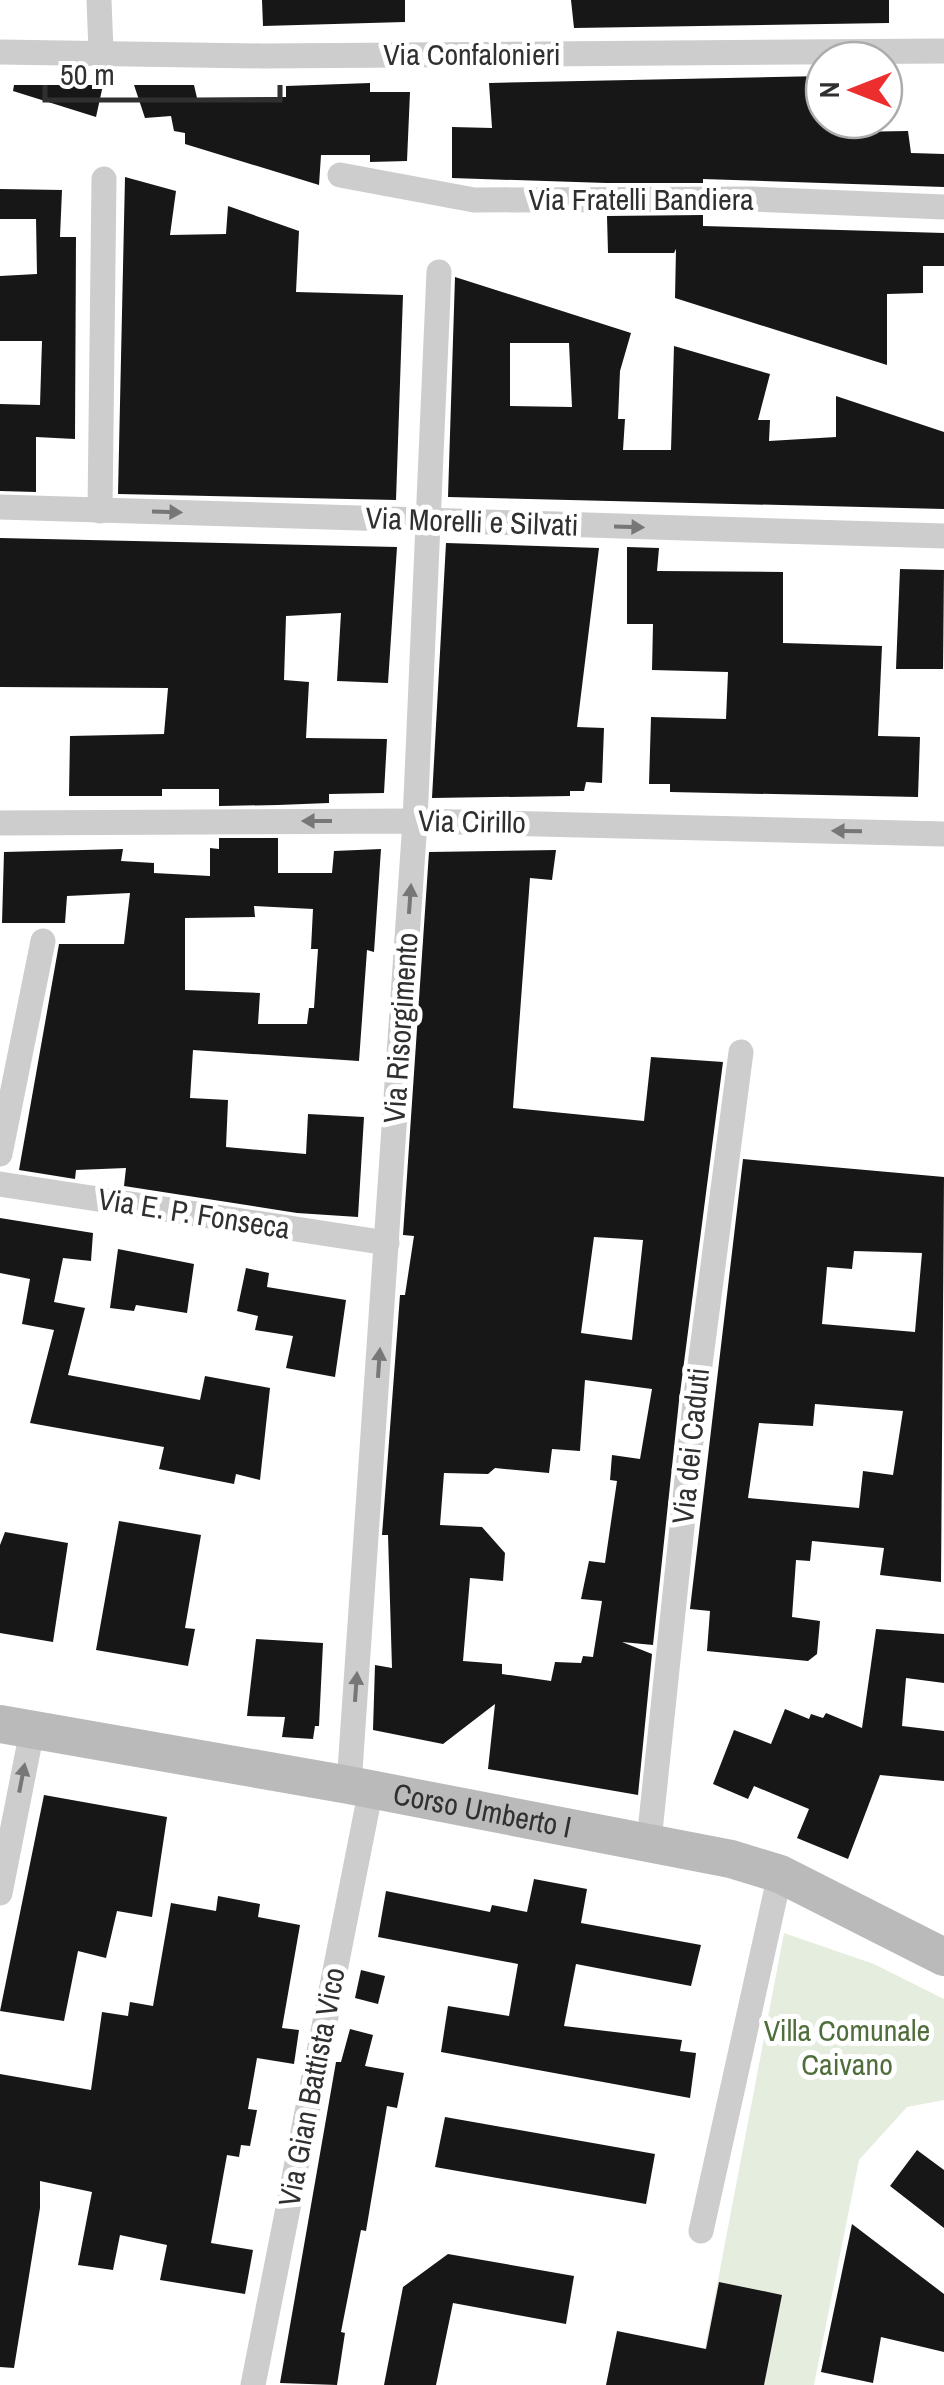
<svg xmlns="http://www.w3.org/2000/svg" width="944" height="2385" viewBox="0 0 944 2385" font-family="'Archivo Narrow',sans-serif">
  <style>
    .green { fill: #e5eede }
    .building { fill: #171717; fill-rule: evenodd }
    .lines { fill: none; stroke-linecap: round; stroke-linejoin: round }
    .street { stroke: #cdcdcd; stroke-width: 25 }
    .secondary { stroke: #bababa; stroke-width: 38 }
    .oneway { fill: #777 }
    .labels { text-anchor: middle; stroke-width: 10; stroke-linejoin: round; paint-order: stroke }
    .street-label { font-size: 30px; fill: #303030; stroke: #fff }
    .park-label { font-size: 30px; fill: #506e3b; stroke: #fff }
  </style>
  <rect width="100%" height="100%" fill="#fff"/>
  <!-- green -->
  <path class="green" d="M784,1933L874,1964L944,1999V2100L907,2107L859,2160L814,2385H698Z"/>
  <!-- building -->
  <g class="building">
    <path d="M262,0H405V22L263,26Z"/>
    <path d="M571,0H889V23L574,28Z"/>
    <path d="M824,76V120H851L849,132L908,131L911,153L944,154V187L703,179V183H606L452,178V127L492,128L489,83Z"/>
    <path d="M370,83V92H410L407,161L370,162V155H321L319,185L185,144V133L174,131L171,116L145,118L134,85H194L197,98L286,97V86Z"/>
    <path d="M14,85H103L96,117L13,91Z"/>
    <path d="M125,177L176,191L170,235L226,234L228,206L299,231L296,292L403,295L396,500L118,494Z"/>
    <path d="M0,189L62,190L60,237H76L75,439L36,437V492L0,491V404L40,405L42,341H0V276L37,274L36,219H0Z"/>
    <path d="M703,215V226L944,233V266H923V293L887,294V365L675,298L676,249L674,253H608L607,216Z"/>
    <path d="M455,277L631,333L620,371L618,419H625L623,450H671L674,346L770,374L758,420H770L769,441L836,437V396L944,432V509L448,497ZM510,343H569L572,407L510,406Z"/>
    <path d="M0,538L397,547L388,683L337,681L341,613L286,616L284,680L309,682L306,738L387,739L384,793L329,794V803L278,805L219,806V789H162V796H69L70,736L164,734L168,688L0,687Z"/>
    <path d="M446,543L599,548L577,727L604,728L602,783L586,782L584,791H570V796L432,798Z"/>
    <path d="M627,547L659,548L657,571L783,572V643L882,646L878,736L920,737L918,797L670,792V784H649L651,717L726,719L728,672L652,670L653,624H627Z"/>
    <path d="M900,569L944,570L943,669H896Z"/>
    <path d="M219,838H278V873H332L334,851L381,849L374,952L367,950L359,1061L193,1050L190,1098L228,1100L226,1147L306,1154L308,1114L364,1117L358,1217L297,1213L124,1186L126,1168L76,1170L75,1179L19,1170L59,944H124L130,893L67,896L65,923H2L4,852L123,849L121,861L154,863V873L210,876V848L219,849ZM254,906L313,909L311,949H318L314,1008H309L307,1024H258L260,993L185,990V918L255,917Z"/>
    <path d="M556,850L552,880L530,878L513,1108L644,1121L651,1057L723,1062L679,1401L653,1645L622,1642L652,1654L638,1795L488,1769L495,1704L443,1744L373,1730L375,1665L392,1668L388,1535H382L400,1295H405L414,1236L403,1235L429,852ZM594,1237L643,1240L632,1340L581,1333ZM585,1380L652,1389L640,1459L612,1455L610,1480L617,1481L605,1563L589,1561L581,1599L602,1601L593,1657L583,1656L581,1663L555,1662L551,1681L502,1674V1664L463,1661L470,1578L503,1581L505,1553L482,1527L440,1525L444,1473L488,1474L495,1468L549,1473L552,1449L580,1451Z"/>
    <path d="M743,1159L944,1177L941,1582L880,1575L884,1548L812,1541L810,1561L796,1560L792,1617L820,1621L817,1654L808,1661L707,1651L710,1611L690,1609ZM854,1251L922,1253L915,1332L822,1324L827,1267L852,1269ZM815,1404L903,1411L893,1475L863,1471L859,1508L748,1498L759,1423L813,1426Z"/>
    <path d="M0,1218L93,1233L91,1261L63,1258L54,1302L85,1308L68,1375L200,1400L205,1376L270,1388L260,1480L236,1474L234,1484L159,1469L164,1447L30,1423L54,1330L22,1324L30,1279L0,1273Z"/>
    <path d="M118,1249L194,1264L187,1313L136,1305L134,1311L110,1308Z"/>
    <path d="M246,1268L269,1273L267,1287L346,1300L335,1377L286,1368L293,1336L255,1330L258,1316L237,1311Z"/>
    <path d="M119,1521L201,1535L185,1628L195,1629L188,1666L96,1650Z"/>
    <path d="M5,1532L68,1543L53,1642L0,1633V1545Z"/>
    <path d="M876,1629L944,1634V1683L906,1678L902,1726L944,1731V1781L880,1775L848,1859L797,1838L809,1809L754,1786L748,1799L713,1784L734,1730L771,1744L785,1709L809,1719L811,1714L823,1718L826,1713L862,1728Z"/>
    <path d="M256,1639L323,1643L319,1726H315L313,1739L282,1737L285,1717L247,1716Z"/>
    <path d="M44,1795L167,1817L152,1917L117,1911L106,1958L78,1951L64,2021L0,2011Z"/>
    <path d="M534,1879L587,1889L581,1923L701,1945L691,1986L576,1964L564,2026L682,2040L680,2051L696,2053L690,2098L441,2052L448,2006L509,2016L518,1964L378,1937L386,1891L490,1912L492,1905L527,1912Z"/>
    <path d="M218,1896L260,1904L258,1917L300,1925L282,2028L299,2030L294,2064L257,2058L248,2109L257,2110L250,2146L241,2145L239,2157L227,2155L211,2243L253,2250L245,2294L160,2280L167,2245L120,2235L113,2270L78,2265L92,2192L40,2181V2208L14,2368L0,2367V2074L91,2090L102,2012L128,2016L130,2002L153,2006L171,1903L216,1911Z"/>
    <path d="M361,1970L385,1976L378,2004L355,1998Z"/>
    <path d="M350,2029L373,2035L365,2066L404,2073L397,2108L387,2106L366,2231L361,2230L341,2332L345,2333L337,2385L280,2383L336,2062H341Z"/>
    <path d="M445,2117L655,2154L646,2204L435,2167Z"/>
    <path d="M917,2150L944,2170V2228L890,2186Z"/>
    <path d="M852,2224L944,2294V2352L881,2337L873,2383L821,2372Z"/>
    <path d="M448,2254L574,2276L566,2324L453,2303L436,2385H384L403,2287Z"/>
    <path d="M719,2282L782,2295L764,2385H606L617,2331L706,2349Z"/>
  </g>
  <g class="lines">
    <!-- street -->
    <g class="street">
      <path d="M99,0L101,51"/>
      <path d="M0,52L263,56L944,51"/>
      <path d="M340,175L474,200L751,199L944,207"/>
      <path d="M0,507L944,536"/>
      <path d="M100,511L104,179"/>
      <path d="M0,823L415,821L944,834"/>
      <path d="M0,1154L43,941"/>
      <path d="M0,1184L387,1243"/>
      <path d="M349,1785L415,821L439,272"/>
      <path d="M649,1841L695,1403L741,1052"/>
      <path d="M0,1893L32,1731"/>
      <path d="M701,2231L780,1874"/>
      <path d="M253,2385L371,1789"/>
    </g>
    <!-- secondary -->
    <path class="secondary" id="s1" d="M0,1724L349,1785L731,1859L780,1874L944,1957"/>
  </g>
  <!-- one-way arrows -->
  <defs><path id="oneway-solid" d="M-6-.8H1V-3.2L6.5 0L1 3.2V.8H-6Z" transform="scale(2.5)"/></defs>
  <g class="oneway">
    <use href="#oneway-solid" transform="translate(167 512) rotate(2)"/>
    <use href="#oneway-solid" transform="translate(629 527) rotate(2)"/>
    <use href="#oneway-solid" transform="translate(317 821) rotate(180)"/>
    <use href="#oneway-solid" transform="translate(847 831) rotate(-179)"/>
    <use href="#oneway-solid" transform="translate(410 899) rotate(-86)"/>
    <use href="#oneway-solid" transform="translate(379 1363) rotate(-86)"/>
    <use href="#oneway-solid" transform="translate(356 1687) rotate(-86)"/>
    <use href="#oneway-solid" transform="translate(22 1778) rotate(-79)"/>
  </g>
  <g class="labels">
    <!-- street labels -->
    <g class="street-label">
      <text x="472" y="65">Via Confalonieri</text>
      <text x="641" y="210">Via Fratelli Bandiera</text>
      <text transform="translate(472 522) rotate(2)" y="10">Via Morelli e Silvati</text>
      <text transform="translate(472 822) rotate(1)" y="10">Via Cirillo</text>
      <text transform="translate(401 1028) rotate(-86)" y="10">Via Risorgimento</text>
      <text transform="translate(194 1214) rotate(9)" y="10">Via E. P. Fonseca</text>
      <text transform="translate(691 1446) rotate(-84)" y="10">Via dei Caduti</text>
      <text dy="10" stroke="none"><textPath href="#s1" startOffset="490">Corso Umberto I</textPath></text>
      <text transform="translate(312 2087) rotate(-79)" y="10">Via Gian Battista Vico</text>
    </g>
    <!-- park labels -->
    <g class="park-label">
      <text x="847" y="2041">Villa Comunale<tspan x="847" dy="34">Caivano</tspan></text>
    </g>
  </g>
  <!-- north arrow -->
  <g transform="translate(854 90) rotate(270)"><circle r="48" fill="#ffffff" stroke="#acacac" stroke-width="2.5"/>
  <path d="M0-8L18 38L0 25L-18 38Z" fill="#ec2e2f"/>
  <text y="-15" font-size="28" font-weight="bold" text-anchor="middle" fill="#303030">N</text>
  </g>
  <!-- scale -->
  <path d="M45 85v15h235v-15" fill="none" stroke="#303030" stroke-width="5"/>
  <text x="60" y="85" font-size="30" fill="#303030" stroke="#ffffff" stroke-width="8" paint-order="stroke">50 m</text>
</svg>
